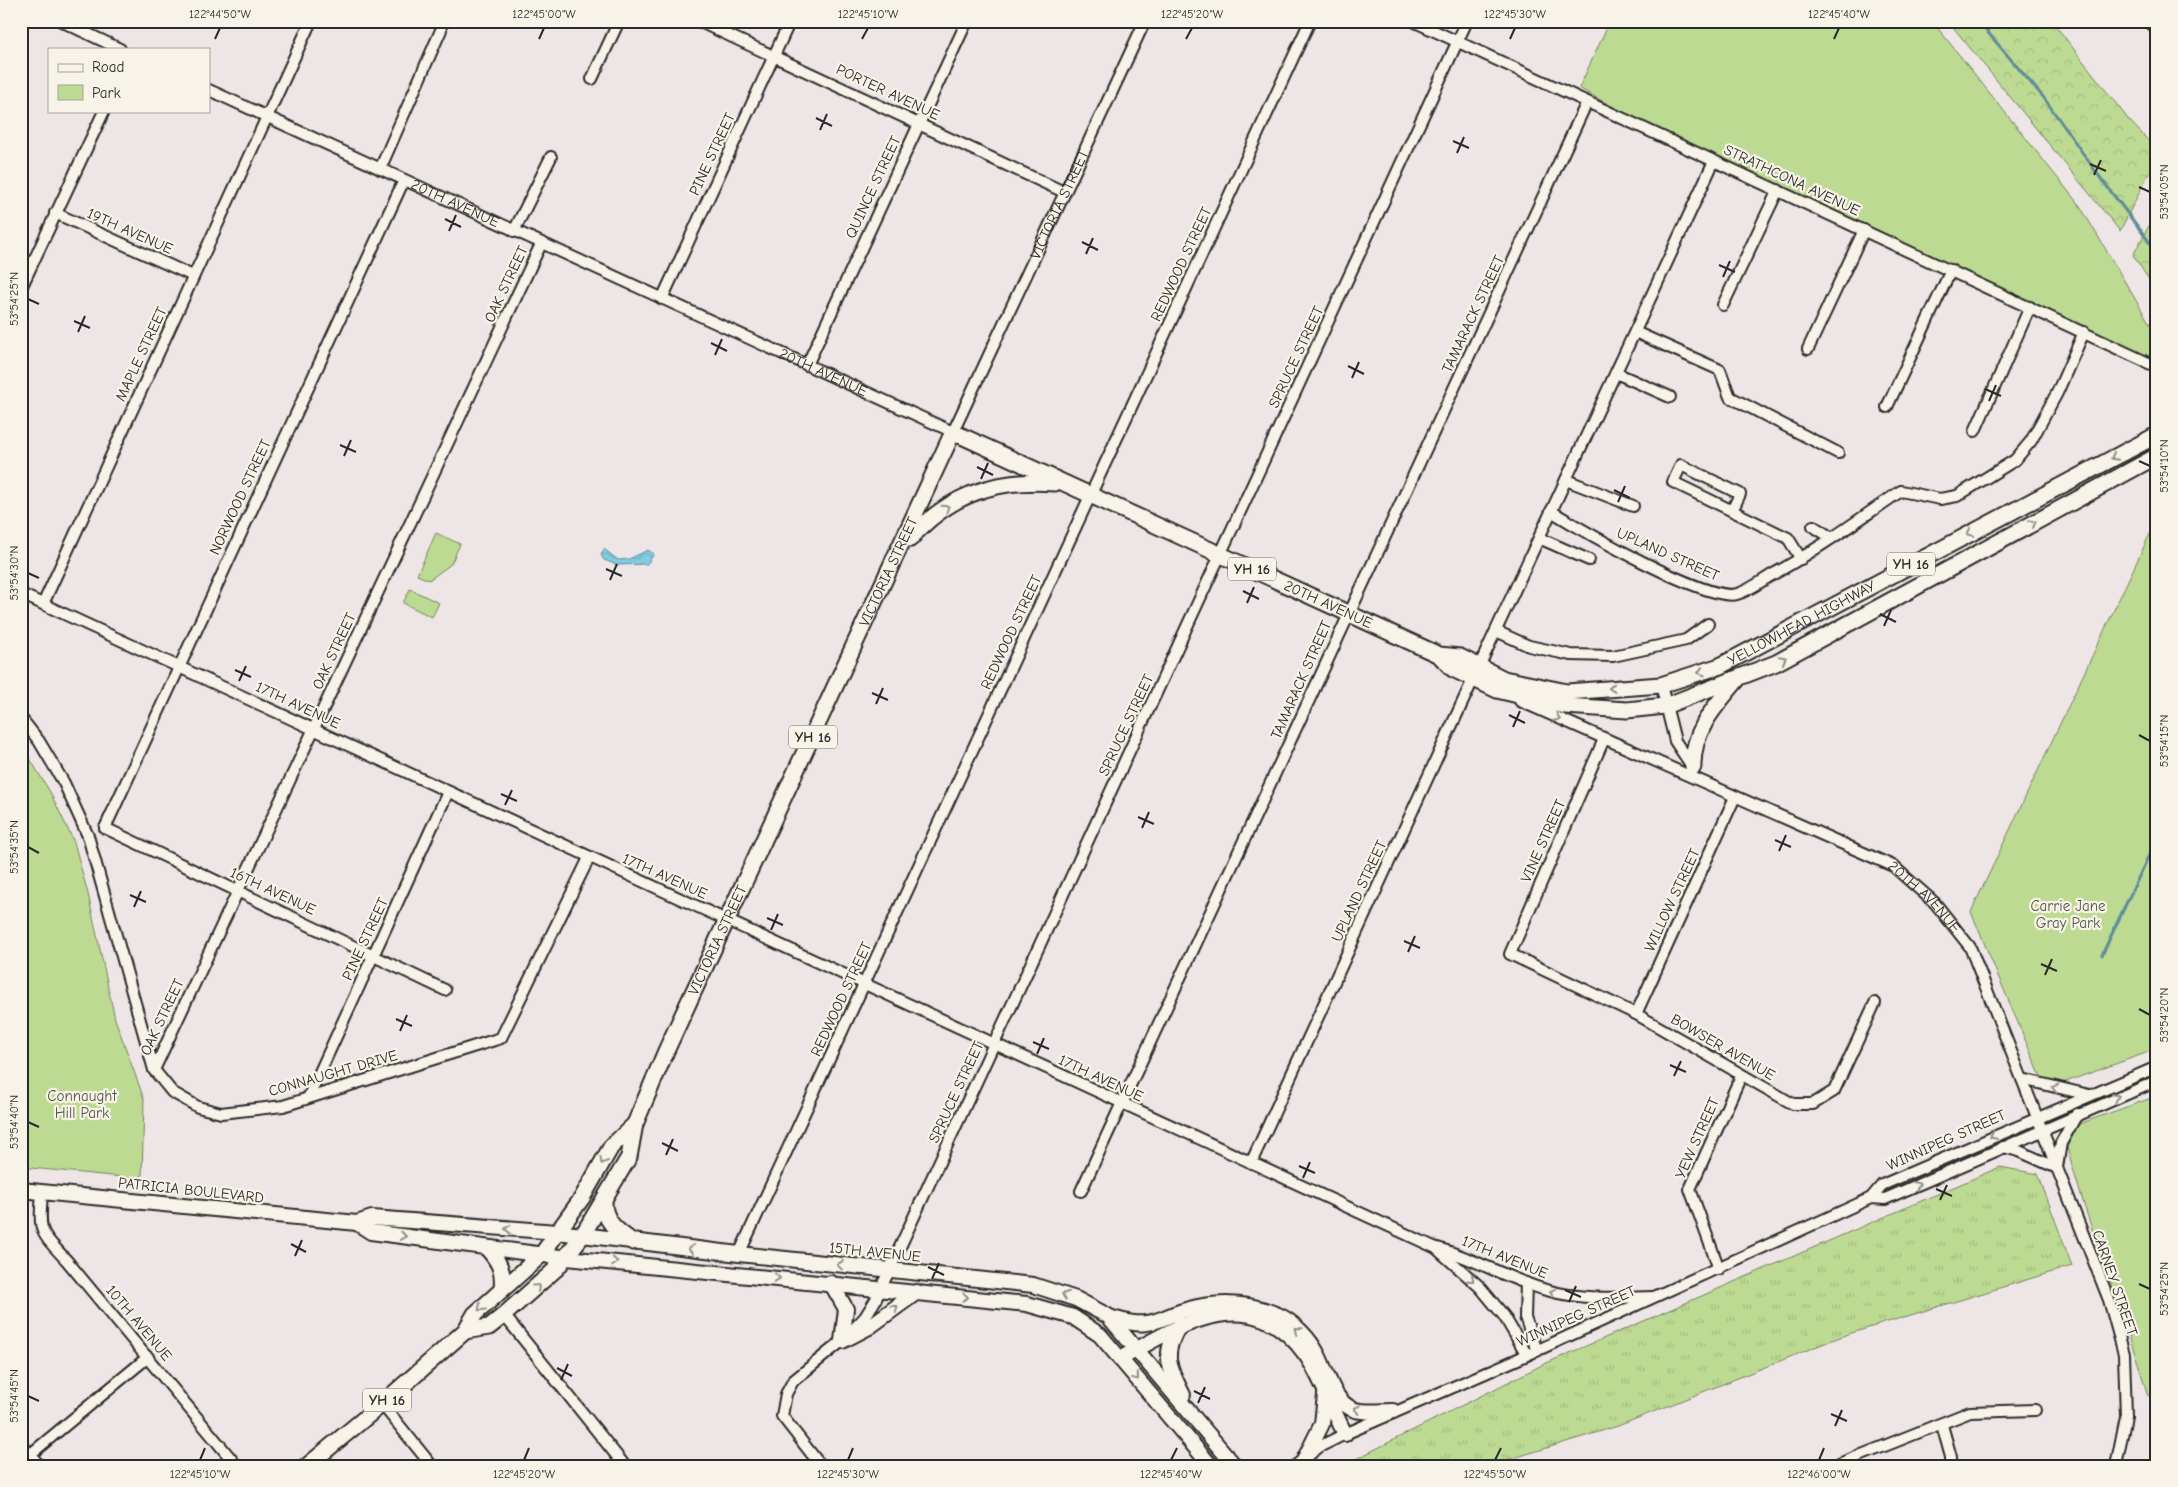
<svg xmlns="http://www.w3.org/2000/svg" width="2178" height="1487" viewBox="0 0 2178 1487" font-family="'Comic Neue',sans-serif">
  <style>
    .grass { fill: url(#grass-tufts); stroke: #74825e }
    .forest { fill: url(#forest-crowns); stroke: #74825e }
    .park { fill: #bdda92; stroke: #74825e }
    .water { fill: url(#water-waves); stroke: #5f8c99 }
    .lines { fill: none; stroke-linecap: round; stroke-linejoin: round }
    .stream { stroke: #5f8c99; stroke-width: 3 }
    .minor-casing { stroke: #2b2b2b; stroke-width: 14 }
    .major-casing { stroke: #2b2b2b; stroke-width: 18 }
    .highway-casing { stroke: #2b2b2b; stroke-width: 19 }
    .minor { stroke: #f7f3e8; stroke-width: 10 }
    .major { stroke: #f7f3e8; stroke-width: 14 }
    .highway { stroke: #f7f3e8; stroke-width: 15 }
    .oneway { stroke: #918f8a }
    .ticks { fill: none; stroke: #2b2b2b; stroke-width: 2 }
    .labels { text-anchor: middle; stroke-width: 4.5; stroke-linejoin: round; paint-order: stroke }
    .shield { fill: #f7f3e8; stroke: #686764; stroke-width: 1 }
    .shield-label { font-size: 14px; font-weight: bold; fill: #2b2b2b }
    .street-label { font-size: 15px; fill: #2b2b2b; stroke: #f7f3e8 }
    .park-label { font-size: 15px; fill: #505745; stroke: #f7f3e8 }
    .neatline { fill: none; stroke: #2b2b2b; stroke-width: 2 }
    .ticks-label { font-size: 12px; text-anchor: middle; fill: #2b2b2b }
  </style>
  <defs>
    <pattern id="grass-tufts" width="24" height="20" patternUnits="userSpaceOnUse" patternTransform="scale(1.25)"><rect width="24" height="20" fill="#bdda92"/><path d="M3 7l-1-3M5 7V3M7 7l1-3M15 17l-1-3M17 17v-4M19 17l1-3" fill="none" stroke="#a3bb7e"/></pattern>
    <pattern id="forest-crowns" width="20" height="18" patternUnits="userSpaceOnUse" patternTransform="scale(1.25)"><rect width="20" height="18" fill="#bdda92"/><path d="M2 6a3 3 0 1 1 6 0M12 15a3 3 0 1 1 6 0" fill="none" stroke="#a3bb7e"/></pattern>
    <pattern id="water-waves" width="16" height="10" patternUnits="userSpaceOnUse" patternTransform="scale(1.25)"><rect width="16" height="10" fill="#82cce2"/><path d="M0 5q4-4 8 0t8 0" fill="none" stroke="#70afc2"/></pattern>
  </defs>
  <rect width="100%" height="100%" fill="#eee5e6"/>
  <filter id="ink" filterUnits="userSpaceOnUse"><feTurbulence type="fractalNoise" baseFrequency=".02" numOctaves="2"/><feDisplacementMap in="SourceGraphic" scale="10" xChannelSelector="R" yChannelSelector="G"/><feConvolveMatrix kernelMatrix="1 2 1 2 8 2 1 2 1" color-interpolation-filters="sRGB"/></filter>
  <g filter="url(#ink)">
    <!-- grass -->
    <path class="grass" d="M2000,1167L2038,1174L2072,1266L1845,1335L1618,1426L1501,1462V1466H1342L1542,1365Z"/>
    <!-- forest -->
    <g class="forest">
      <path d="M1948,21H2052L2128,119L2157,150V157L2120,231Z"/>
      <path d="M2157,211V292L2133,255Z"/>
    </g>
    <!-- park -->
    <g class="park">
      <path d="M1610,21H1932L2080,206L2157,336L2155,363L1708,160L1579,88Z"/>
      <path d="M2157,519V1049L2046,1089L1971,912Z"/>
      <path d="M436,533L460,544L451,564L429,580L417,575Z"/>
      <path d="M410,589L439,603L432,617L403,603Z"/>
      <path d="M21,744L50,792L74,842L88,894L115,1019L144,1099L142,1179L21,1167Z"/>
      <path d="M2157,1096V1394L2148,1396C2124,1312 2089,1231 2067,1147L2079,1124Z"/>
    </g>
    <!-- water -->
    <path class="water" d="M604,549L618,560L629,559L648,550L654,554L647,564L617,565L604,560L601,555Z"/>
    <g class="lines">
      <!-- stream -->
      <g class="stream">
        <path d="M1978,21L2044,98L2096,172L2157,252"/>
        <path d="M2102,955L2157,838"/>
      </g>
      <defs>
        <g id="minor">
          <path d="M61,21L120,49"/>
          <path d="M698,21L1064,192"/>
          <path d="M1413,21L2157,367"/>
          <path d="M2149,21L2157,30"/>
          <path d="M592,79L619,21"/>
          <path id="s1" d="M209,90L953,432L1145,21"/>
          <path d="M380,169L441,30"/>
          <path d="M55,213L193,276"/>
          <path d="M514,231L551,157"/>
          <path d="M21,288L104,111"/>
          <path d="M662,299L790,21"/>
          <path d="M1723,305L1778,190"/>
          <path d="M1635,332L1720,370L1730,397L1838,453"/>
          <path d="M1808,349L1864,230"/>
          <path d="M807,365L967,21"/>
          <path d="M1616,373L1670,397"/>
          <path d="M1887,407L1951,270"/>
          <path d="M1975,431L2030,307"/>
          <path d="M1566,480L1633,506"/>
          <path d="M1551,511C1580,529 1708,603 1737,594C1748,591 1760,582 1770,576C1816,551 1858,520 1901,491L1940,499L1957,496L2015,460L2031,441L2057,393L2084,332"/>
          <path d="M1732,511L1740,494L1681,465L1673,482L1788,538L1801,559"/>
          <path d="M1813,526L1832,538"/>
          <path d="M1539,538L1589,560"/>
          <path d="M21,594L1434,1247C1473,1257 1507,1279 1546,1290C1581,1300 1617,1298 1653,1297"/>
          <path d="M43,604L311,21"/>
          <path d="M1496,631L1529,646L1571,655L1613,656L1686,640L1708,624"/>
          <path d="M1661,685L1675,741L1693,768"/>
          <path id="s2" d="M1520,701L1893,866L1935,903L1970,947L2109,1300L2124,1354L2126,1416L2116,1466"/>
          <path d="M21,718L39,741L64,783L88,836L154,1070L172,1092L198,1107L221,1113L283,1106L501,1038L589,858"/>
          <path d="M1604,739L1510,954L1636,1014L1793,1104H1813L1834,1091L1875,1003"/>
          <path d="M105,828L404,180"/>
          <path d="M105,828L445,990"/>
          <path d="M1636,1014L1735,797"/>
          <path d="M154,1070L541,244"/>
          <path d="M2022,1079L2089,1095"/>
          <path d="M308,1098L448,792"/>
          <path d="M2003,1147L2019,1151L2057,1168"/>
          <path d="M1251,1163L1445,740L1714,161"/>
          <path d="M2057,1167L2061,1143L2077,1114"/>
          <path d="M1081,1191L1587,102"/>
          <path d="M42,1192C39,1235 39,1230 68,1262L237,1466"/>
          <path d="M1871,1198L1885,1199L2157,1081"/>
          <path d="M1436,1248L1480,1287L1504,1316L1527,1355"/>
          <path d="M739,1254L1310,21"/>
          <path d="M1719,1269L1690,1189L1741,1076"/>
          <path d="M1526,1283L1525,1317L1537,1351"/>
          <path d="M504,1315L625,1466"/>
          <path d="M382,1404L432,1466"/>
          <path d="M1942,1425L1951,1457V1466"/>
          <path d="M21,1444L40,1466"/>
          <path d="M21,1462L148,1357"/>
          <path d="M821,1466L782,1416L786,1394L793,1381L842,1341L865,1317L875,1301L1467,21"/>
          <path d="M1295,1466L1319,1447L1345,1434L1527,1355L1871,1198L1882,1185L2157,1067"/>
          <path d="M1834,1466L1970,1412L2035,1410"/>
        </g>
        <g id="major">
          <path d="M21,1190L357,1223L372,1218L557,1232L739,1254L1033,1285L1076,1299L1108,1316L1235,1466"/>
          <path d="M357,1223L371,1232L567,1258L1027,1304L1073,1317L1100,1335L1211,1466"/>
          <path d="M831,1283L846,1309L842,1341"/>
          <path d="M1109,1317C1121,1320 1133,1325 1146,1323C1160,1322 1172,1313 1186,1310C1217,1301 1248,1302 1278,1315C1294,1322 1310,1339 1318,1355C1328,1374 1333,1403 1355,1410C1367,1413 1381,1411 1393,1411"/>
          <path d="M1180,1325C1161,1354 1169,1367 1183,1395"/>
          <path d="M842,1341L869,1327L917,1292"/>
          <path d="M1120,1359C1181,1324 1252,1279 1306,1355C1322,1378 1332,1409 1345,1434"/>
          <path d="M1305,1458L1322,1424L1325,1395"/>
        </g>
        <g id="highway">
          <path d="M910,539C949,494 997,478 1055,483"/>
          <path d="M1439,655L1453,669L1497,690L1565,706L1627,710L1665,706L1776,663L2157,456"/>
          <path d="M1693,767C1692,731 1715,706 1737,680"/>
          <path d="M604,1200C603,1221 617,1231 633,1242"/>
          <path d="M487,1248C499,1261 504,1271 502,1289"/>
          <path id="s3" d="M465,1331L489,1327L504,1315L557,1268L582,1236L629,1157L635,1124L666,1051L953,432L1439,655L1460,657L1504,679L1567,692L1661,685L1720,666L2157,435"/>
          <path d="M307,1466L382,1404L465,1331L475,1314L542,1254L582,1198L611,1147L635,1124"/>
        </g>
      </defs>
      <!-- minor casing -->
      <use href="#minor" class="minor-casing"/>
      <!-- major casing -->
      <use href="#major" class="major-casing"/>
      <!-- highway casing -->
      <use href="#highway" class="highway-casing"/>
      <!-- minor -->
      <use href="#minor" class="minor"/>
      <!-- major -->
      <use href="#major" class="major"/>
      <!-- highway -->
      <use href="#highway" class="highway"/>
    </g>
    <!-- one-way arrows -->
    <defs><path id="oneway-chevron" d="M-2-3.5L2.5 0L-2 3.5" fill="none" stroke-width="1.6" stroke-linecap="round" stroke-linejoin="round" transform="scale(1.25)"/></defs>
    <g class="oneway">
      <use href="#oneway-chevron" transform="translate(2114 457) rotate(152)"/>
      <use href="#oneway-chevron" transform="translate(946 508) rotate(-34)"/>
      <use href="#oneway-chevron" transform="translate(2033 523) rotate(-29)"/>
      <use href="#oneway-chevron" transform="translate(1970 533) rotate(152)"/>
      <use href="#oneway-chevron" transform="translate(1783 659) rotate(-28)"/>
      <use href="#oneway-chevron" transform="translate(1701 672) rotate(163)"/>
      <use href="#oneway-chevron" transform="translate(1612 688) rotate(176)"/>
      <use href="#oneway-chevron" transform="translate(1557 718) rotate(25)"/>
      <use href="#oneway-chevron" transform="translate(2055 1088) rotate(-165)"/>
      <use href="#oneway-chevron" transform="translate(2116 1097) rotate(-24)"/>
      <use href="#oneway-chevron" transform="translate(1993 1136) rotate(156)"/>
      <use href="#oneway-chevron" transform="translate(603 1161) rotate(118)"/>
      <use href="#oneway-chevron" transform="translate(1917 1185) rotate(-24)"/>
      <use href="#oneway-chevron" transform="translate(508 1229) rotate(-176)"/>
      <use href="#oneway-chevron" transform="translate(403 1236) rotate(8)"/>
      <use href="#oneway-chevron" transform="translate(691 1249) rotate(-173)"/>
      <use href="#oneway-chevron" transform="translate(615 1262) rotate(5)"/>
      <use href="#oneway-chevron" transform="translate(840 1265) rotate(-174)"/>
      <use href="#oneway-chevron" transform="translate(777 1278) rotate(6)"/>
      <use href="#oneway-chevron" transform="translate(1471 1279) rotate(41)"/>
      <use href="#oneway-chevron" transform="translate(537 1287) rotate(-42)"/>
      <use href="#oneway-chevron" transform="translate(1553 1292) rotate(-166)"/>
      <use href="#oneway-chevron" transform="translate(1065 1295) rotate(-159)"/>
      <use href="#oneway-chevron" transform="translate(965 1297) rotate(6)"/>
      <use href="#oneway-chevron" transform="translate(481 1308) rotate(137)"/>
      <use href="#oneway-chevron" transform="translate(895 1308) rotate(-37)"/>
      <use href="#oneway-chevron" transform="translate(1298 1330) rotate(-141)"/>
      <use href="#oneway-chevron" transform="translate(1136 1377) rotate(50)"/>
      <use href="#oneway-chevron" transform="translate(1357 1409) rotate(-166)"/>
    </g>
  </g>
  <!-- ticks -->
  <path class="ticks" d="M215,39L220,28M539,39L544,28M862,39L868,28M1186,39L1192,28M1510,39L1515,28M1834,39L1839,28M816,118L832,126M820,130L827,114M1453,141L1469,148M1457,153L1464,137M2090,164L2106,171M2094,175L2101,160M2139,187L2150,192M445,219L461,227M449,231L456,215M1082,242L1098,250M1086,254L1093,238M1719,265L1735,272M1723,277L1730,261M28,299L39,304M74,321L90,328M78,332L85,316M711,343L727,351M715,355L722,339M1348,366L1364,374M1352,378L1359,362M1985,389L2001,396M1989,401L1996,385M340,445L356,452M344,456L351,440M2139,461L2150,466M977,467L993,475M981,479L988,463M1614,490L1630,498M1618,502L1625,486M606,569L622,576M28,573L39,578M610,580L617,564M1243,591L1259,599M1247,603L1254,587M1880,614L1896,622M1884,626L1891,610M235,670L251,677M239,681L246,666M872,693L888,700M876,704L883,688M1509,715L1525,723M1513,727L1520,711M2139,735L2150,741M501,794L517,801M505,805L512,790M1138,817L1154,824M1142,828L1149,812M1775,840L1791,847M28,847L39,853M1779,851L1786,835M130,895L146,902M134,907L141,891M767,918L783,925M771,930L778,914M1404,941L1420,948M1408,952L1415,936M2041,964L2057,971M2045,975L2052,959M2139,1009L2150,1015M396,1019L412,1026M400,1031L407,1015M1033,1042L1049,1049M1037,1054L1044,1038M1670,1065L1686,1072M1674,1076L1681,1061M28,1122L39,1127M662,1143L678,1151M666,1155L673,1139M1299,1166L1315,1173M1303,1178L1310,1162M1936,1189L1952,1196M1940,1200L1947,1185M291,1244L306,1252M295,1256L302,1240M928,1267L944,1275M932,1279L939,1263M2139,1284L2150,1289M1565,1290L1581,1297M1569,1302L1576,1286M557,1368L572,1376M561,1380L568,1364M1194,1391L1210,1399M28,1396L39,1401M1198,1403L1205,1387M1831,1414L1847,1421M1835,1426L1842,1410M200,1460L205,1448M524,1460L529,1448M848,1460L853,1448M1171,1460L1177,1448M1495,1460L1501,1448M1819,1460L1824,1448"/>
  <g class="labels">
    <!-- shield labels -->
    <g class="shield">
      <rect x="1887" y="552.5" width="48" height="23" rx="4"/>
      <rect x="1228" y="557.5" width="48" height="23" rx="4"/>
      <rect x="789" y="725.5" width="48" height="23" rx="4"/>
      <rect x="363" y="1388.5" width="48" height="23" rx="4"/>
    </g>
    <g class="shield-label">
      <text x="1911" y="569">YH 16</text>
      <text x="1252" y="574">YH 16</text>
      <text x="813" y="742">YH 16</text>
      <text x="387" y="1405">YH 16</text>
    </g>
    <!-- street labels -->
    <g class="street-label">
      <text transform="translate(888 92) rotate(25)" y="5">PORTER AVENUE</text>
      <text transform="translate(712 154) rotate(-65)" y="5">PINE STREET</text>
      <text transform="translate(1792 180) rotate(25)" y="5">STRATHCONA AVENUE</text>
      <text transform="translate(873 187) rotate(-65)" y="5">QUINCE STREET</text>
      <text dy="5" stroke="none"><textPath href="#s1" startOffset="271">20TH AVENUE</textPath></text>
      <text dy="5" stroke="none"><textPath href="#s1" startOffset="1070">VICTORIA STREET</textPath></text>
      <text transform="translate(130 231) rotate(24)" y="5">19TH AVENUE</text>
      <text transform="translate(1181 264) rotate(-65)" y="5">REDWOOD STREET</text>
      <text transform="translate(506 284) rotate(-65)" y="5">OAK STREET</text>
      <text transform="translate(1473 314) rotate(-65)" y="5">TAMARACK STREET</text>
      <text transform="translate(141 354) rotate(-65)" y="5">MAPLE STREET</text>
      <text transform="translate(1296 357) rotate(-65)" y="5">SPRUCE STREET</text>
      <text dy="5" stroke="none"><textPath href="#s1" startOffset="676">20TH AVENUE</textPath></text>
      <text transform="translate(240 497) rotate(-65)" y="5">NORWOOD STREET</text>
      <text transform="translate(1668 554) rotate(24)" y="5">UPLAND STREET</text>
      <text dy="5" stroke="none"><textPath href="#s3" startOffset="888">VICTORIA STREET</textPath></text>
      <text dy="5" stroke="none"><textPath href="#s3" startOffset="1455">20TH AVENUE</textPath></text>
      <text dy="5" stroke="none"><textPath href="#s3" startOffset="1960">YELLOWHEAD HIGHWAY</textPath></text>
      <text transform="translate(1011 632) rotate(-65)" y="5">REDWOOD STREET</text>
      <text transform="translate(334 651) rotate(-65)" y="5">OAK STREET</text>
      <text transform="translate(1301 680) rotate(-66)" y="5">TAMARACK STREET</text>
      <text transform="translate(298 705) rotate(25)" y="5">17TH AVENUE</text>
      <text transform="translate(1126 725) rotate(-65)" y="5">SPRUCE STREET</text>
      <text transform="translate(1543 841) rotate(-66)" y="5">VINE STREET</text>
      <text transform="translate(665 876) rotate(24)" y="5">17TH AVENUE</text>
      <text transform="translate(273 891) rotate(25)" y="5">16TH AVENUE</text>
      <text transform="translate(1359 891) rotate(-65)" y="5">UPLAND STREET</text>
      <text dy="5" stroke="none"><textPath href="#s2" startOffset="452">20TH AVENUE</textPath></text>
      <text transform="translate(1672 900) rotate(-65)" y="5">WILLOW STREET</text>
      <text transform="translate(365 939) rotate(-65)" y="5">PINE STREET</text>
      <text dy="5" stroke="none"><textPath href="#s3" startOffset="482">VICTORIA STREET</textPath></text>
      <text transform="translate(841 999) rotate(-65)" y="5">REDWOOD STREET</text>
      <text transform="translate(162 1017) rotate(-65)" y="5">OAK STREET</text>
      <text transform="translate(1723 1047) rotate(30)" y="5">BOWSER AVENUE</text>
      <text transform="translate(333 1073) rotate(-16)" y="5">CONNAUGHT DRIVE</text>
      <text transform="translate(1101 1078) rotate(25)" y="5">17TH AVENUE</text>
      <text transform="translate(956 1092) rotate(-65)" y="5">SPRUCE STREET</text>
      <text transform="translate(1697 1138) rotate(-66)" y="5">YEW STREET</text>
      <text transform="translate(1946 1140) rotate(-24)" y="5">WINNIPEG STREET</text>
      <text transform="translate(191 1190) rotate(6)" y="5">PATRICIA BOULEVARD</text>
      <text transform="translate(875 1252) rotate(6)" y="5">15TH AVENUE</text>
      <text transform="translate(1505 1257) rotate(22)" y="5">17TH AVENUE</text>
      <text transform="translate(2115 1283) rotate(71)" y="5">CARNEY STREET</text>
      <text transform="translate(1576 1316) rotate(-24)" y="5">WINNIPEG STREET</text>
      <text transform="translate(139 1323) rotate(50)" y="5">10TH AVENUE</text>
    </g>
    <!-- park labels -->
    <g class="park-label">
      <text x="2068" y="911">Carrie Jane<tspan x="2068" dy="17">Gray Park</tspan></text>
      <text x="82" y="1101">Connaught<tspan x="82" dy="17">Hill Park</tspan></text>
    </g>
  </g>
  <!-- margin -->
  <rect width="2178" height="1487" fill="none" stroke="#f7f3e8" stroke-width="55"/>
  <!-- legend -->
  <rect x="48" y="48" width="162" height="65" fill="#f7f3e8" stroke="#a5a39c"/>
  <rect x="58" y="64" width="25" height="8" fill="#f7f3e8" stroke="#a5a39c"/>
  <text x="92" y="72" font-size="15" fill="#2b2b2b">Road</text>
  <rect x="58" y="85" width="25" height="15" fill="#bdda92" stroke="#a5a39c"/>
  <text x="92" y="98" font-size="15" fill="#2b2b2b">Park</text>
  <rect x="28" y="28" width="2122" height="1432" class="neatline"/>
  <g class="ticks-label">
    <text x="220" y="18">122°44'50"W</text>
    <text x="544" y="18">122°45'00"W</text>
    <text x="868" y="18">122°45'10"W</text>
    <text x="1192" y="18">122°45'20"W</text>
    <text x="1515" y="18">122°45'30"W</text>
    <text x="1839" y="18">122°45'40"W</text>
    <text transform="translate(2164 192) rotate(-90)" y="4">53°54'05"N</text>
    <text transform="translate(14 299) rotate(-90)" y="4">53°54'25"N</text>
    <text transform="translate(2164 466) rotate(-90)" y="4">53°54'10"N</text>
    <text transform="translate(14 573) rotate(-90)" y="4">53°54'30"N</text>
    <text transform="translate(2164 741) rotate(-90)" y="4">53°54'15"N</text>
    <text transform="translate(14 847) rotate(-90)" y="4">53°54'35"N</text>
    <text transform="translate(2164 1015) rotate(-90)" y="4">53°54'20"N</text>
    <text transform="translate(14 1122) rotate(-90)" y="4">53°54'40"N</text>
    <text transform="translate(2164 1289) rotate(-90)" y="4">53°54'25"N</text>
    <text transform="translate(14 1396) rotate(-90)" y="4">53°54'45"N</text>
    <text x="200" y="1478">122°45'10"W</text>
    <text x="524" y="1478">122°45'20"W</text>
    <text x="848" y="1478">122°45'30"W</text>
    <text x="1171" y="1478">122°45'40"W</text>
    <text x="1495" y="1478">122°45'50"W</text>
    <text x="1819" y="1478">122°46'00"W</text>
  </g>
</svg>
